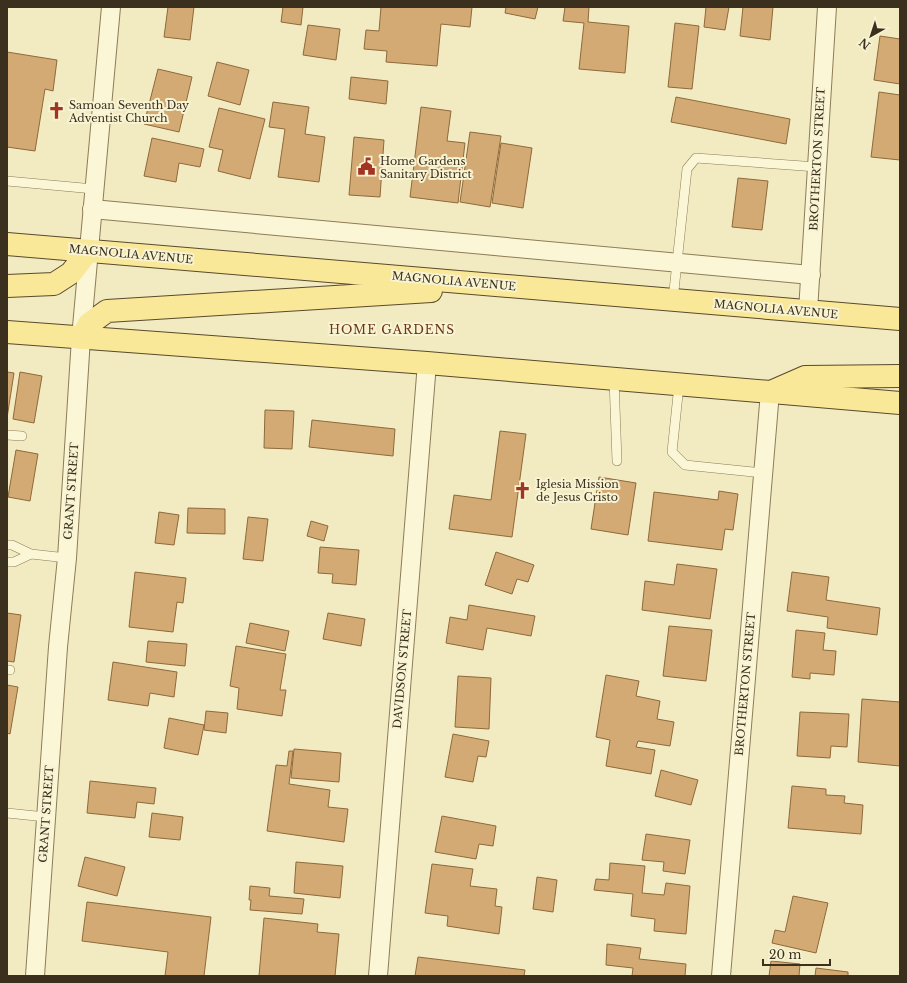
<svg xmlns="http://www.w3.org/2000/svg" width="907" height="983" viewBox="0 0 907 983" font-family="'Libre Baskerville',serif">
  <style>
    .building { fill: #d3aa74; stroke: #8e693b }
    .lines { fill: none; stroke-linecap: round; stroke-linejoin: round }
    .lane-casing { stroke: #8d7c57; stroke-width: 10 }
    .street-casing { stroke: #8d7c57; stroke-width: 20 }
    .primary-casing { stroke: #5a492c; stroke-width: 24 }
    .lane { stroke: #fbf6d6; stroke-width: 9 }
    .street { stroke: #fbf6d6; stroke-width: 18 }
    .primary { stroke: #f8e897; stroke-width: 22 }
    .labels { text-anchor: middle; stroke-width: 4; stroke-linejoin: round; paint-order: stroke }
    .poi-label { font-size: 11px; fill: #3b301d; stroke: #f8f3d2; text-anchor: start }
    .street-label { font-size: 11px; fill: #3b301d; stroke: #f8f3d2 }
    .neighbourhood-label { font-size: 12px; letter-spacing: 1px; fill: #6c3719; stroke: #f8f3d2 }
  </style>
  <rect width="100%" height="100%" fill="#f2ebc2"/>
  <!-- building -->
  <g class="building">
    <path d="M168,7H194L190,40L164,37Z"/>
    <path d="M283,7H303L301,25L281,22Z"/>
    <path d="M381,7H472L470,27L441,24L437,66L386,62L387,51L364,49L366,30L379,31Z"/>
    <path d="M506,7H538L535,19L505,13Z"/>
    <path d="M565,7H589L588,22L629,26L625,73L579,69L584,23L563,21Z"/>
    <path d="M706,7H729L725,30L704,27Z"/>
    <path d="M743,7H773L770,40L740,36Z"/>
    <path d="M675,23L699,26L692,89L668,87Z"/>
    <path d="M308,25L340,29L336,60L303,55Z"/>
    <path d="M880,36L900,39V84L874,80Z"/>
    <path d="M7,52L57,60L53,91L45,89L35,151L7,147Z"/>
    <path d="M217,62L249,70L240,105L208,96Z"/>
    <path d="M158,69L192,77L179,132L144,124Z"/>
    <path d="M351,77L388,81L386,104L349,99Z"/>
    <path d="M879,92L900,95V160L871,157Z"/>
    <path d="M676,97L790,119L786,144L671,122Z"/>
    <path d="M273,102L309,107L305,134L325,137L319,182L278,177L285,129L269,127Z"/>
    <path d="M421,107L451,111L447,141L465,143L458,203L410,197Z"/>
    <path d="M219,108L265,119L250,179L218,171L223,150L209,147Z"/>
    <path d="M470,132L501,136L490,207L460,202Z"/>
    <path d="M354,137L384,140L380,197L349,195Z"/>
    <path d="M152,138L204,149L200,167L179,163L176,182L144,176Z"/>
    <path d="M501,143L532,148L523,208L492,203Z"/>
    <path d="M738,178L768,181L762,230L732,227Z"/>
    <path d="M7,372L14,373L7,418Z"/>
    <path d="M20,372L42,376L34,423L13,419Z"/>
    <path d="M265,410L294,411L292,449L264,448Z"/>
    <path d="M312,420L395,429L393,456L309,447Z"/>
    <path d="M500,431L526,434L512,537L449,529L454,495L491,500Z"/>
    <path d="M16,450L38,454L30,501L8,497Z"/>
    <path d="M599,477L636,483L628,535L591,529Z"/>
    <path d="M719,491L738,494L733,530L725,529L722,550L648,541L654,492L718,500Z"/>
    <path d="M188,508L225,509V534L187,533Z"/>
    <path d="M159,512L179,515L174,545L155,543Z"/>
    <path d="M248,517L268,519L263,561L243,559Z"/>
    <path d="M311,521L328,526L324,541L307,536Z"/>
    <path d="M320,547L359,550L356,585L332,583L333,574L318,573Z"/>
    <path d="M496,552L534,565L528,582L517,579L512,594L485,585Z"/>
    <path d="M677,564L717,569L710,619L642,610L645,581L674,585Z"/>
    <path d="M135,572L186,578L183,603L177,602L173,632L129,627Z"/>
    <path d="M792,572L829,577L826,600L880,608L877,635L827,628L828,617L787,611Z"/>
    <path d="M469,605L535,616L531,636L487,628L483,650L446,643L450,617L467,620Z"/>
    <path d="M7,613L21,615L14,662L7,661Z"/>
    <path d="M328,613L365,619L361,646L323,639Z"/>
    <path d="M250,623L289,631L285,651L246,643Z"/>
    <path d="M669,626L712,630L706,681L663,676Z"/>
    <path d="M796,630L825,633L823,650L836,651L834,675L810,673V679L792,677Z"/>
    <path d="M148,641L187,644L185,666L146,662Z"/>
    <path d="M236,646L286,654L280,690H286L282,716L237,709L239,688L230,686Z"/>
    <path d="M113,662L177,672L174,697L150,693L148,706L108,700Z"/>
    <path d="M606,675L639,681L636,696L660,701L657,719L674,722L670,746L638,741L636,747L655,750L651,774L606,766L610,740L596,737Z"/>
    <path d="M458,676L491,678L489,729L455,727Z"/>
    <path d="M7,685L18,687L10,734L7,733Z"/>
    <path d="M862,699L900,702V766L858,762Z"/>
    <path d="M206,711L228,713L226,733L204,730Z"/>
    <path d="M800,712L849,714L847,747L831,746L830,758L797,756Z"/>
    <path d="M169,718L204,725L198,755L164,748Z"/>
    <path d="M453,734L489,741L486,757L478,756L473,782L445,777Z"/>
    <path d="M294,749L341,753L339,782L291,778Z"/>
    <path d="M289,751H293L289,784L330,790L328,807L348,809L344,842L267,831L276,765L287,766Z"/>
    <path d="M661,770L698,780L691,805L655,796Z"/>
    <path d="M90,781L156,788L154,804L137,802L135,818L87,813Z"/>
    <path d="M792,786L826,789V795L845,796L844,803L863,805L861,834L788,828Z"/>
    <path d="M152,813L183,817L180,840L149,837Z"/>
    <path d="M442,816L496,826L493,846L479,844L476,859L435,852Z"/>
    <path d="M646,834L690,840L685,874L663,871L664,862L642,860Z"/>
    <path d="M85,857L125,867L117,896L78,886Z"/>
    <path d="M296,862L343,866L340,898L294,893Z"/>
    <path d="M610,863L645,866L642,893L664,895L666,883L690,886L686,934L654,931L655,919L631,916L633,894L594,890L596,879L609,880Z"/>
    <path d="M432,864L473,869L470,886L497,889L495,906L502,907L499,934L447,926L448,916L425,913Z"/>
    <path d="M537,877L557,880L553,912L533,909Z"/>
    <path d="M250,886L270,888L269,896L304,899L302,914L250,910L251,900H249Z"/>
    <path d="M793,896L828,903L816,953L772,943L775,930L785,932Z"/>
    <path d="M87,902L211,917L204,976H165L168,952L82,941Z"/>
    <path d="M264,918L318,924L317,932L339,934L335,976H259Z"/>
    <path d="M607,944L641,948L639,959L686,964L685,976H632L633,968L606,965Z"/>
    <path d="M418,957L525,970L524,976H415Z"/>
    <path d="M771,961L800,964L799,976H769Z"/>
    <path d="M816,968L848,972V976H815Z"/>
  </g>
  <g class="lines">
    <defs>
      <g id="lane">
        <path d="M7,181L94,189"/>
        <path d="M673,300L687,169L696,158L817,167"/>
        <path d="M614,379L617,461"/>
        <path d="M679,385L672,452L685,465L763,473"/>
        <path d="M7,435L22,436"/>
        <path d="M7,545H12L31,554L67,558"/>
        <path d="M7,562H14L31,554"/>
        <path d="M7,670H10"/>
        <path d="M7,813L46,817"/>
      </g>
      <g id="street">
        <path d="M92,209L811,275"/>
        <path d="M808,311L827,7"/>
        <path d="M35,976L58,647L67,558L81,338L111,7"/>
        <path d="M378,976L427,363"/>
        <path d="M721,976L770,392"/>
      </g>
      <g id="primary">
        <path d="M7,244L900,319"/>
        <path d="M7,286L54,284L71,273L88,251"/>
        <path d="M7,332L427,363L900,403"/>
        <path d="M81,338L89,324L107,311L431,291"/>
        <path d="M773,391L805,377L900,376"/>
      </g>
    </defs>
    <!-- lane casing -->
    <use href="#lane" class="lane-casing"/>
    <!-- street casing -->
    <use href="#street" class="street-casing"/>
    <!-- primary casing -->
    <use href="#primary" class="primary-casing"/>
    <!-- lane -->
    <use href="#lane" class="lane"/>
    <!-- street -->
    <use href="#street" class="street"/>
    <!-- primary -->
    <use href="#primary" class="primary"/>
  </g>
  <!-- icons -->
  <defs>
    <symbol id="church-bare" viewBox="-9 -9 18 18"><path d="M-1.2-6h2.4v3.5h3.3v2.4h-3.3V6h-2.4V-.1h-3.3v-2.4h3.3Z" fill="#a13522" stroke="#f8f3d2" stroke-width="2.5" paint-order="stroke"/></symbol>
    <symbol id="civic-bare" viewBox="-9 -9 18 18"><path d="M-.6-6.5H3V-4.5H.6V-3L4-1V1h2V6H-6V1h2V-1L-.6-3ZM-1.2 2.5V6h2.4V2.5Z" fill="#a13522" stroke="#f8f3d2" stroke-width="2.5" paint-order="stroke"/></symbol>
  </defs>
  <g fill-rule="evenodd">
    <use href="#church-bare" x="44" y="98" width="25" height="25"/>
    <use href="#civic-bare" x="354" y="154" width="25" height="25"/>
    <use href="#church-bare" x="510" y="478" width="25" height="25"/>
  </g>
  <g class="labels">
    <!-- poi labels -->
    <g class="poi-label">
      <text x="69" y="109">Samoan Seventh Day<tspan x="69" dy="13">Adventist Church</tspan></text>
      <text x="380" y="165">Home Gardens<tspan x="380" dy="13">Sanitary District</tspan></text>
      <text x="536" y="488">Iglesia Mission<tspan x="536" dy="13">de Jesus Cristo</tspan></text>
    </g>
    <!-- street labels -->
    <g class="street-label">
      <text transform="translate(817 159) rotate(-87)" y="4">BROTHERTON STREET</text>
      <text transform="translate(131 254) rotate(5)" y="4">MAGNOLIA AVENUE</text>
      <text transform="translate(454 281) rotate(5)" y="4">MAGNOLIA AVENUE</text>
      <text transform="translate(776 309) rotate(5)" y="4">MAGNOLIA AVENUE</text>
      <text transform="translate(71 491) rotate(-86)" y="4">GRANT STREET</text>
      <text transform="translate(402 669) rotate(-85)" y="4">DAVIDSON STREET</text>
      <text transform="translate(745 684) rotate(-85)" y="4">BROTHERTON STREET</text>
      <text transform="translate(46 814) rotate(-86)" y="4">GRANT STREET</text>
    </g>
    <!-- neighbourhood labels -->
    <g class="neighbourhood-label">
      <text x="392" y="334">HOME GARDENS</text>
    </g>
  </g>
  <!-- border -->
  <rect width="907" height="983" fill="none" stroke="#3b301d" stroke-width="16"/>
  <!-- north arrow -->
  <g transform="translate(871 36) rotate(219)" stroke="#f8f3d2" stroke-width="3" paint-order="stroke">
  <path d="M0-3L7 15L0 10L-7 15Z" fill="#3b301d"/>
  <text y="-6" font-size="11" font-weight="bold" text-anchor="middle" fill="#3b301d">N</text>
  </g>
  <!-- scale -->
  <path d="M763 959v6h67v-6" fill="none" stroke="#3b301d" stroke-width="2"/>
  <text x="769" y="959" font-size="12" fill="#3b301d" stroke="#f8f3d2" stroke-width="3" paint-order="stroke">20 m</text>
</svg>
